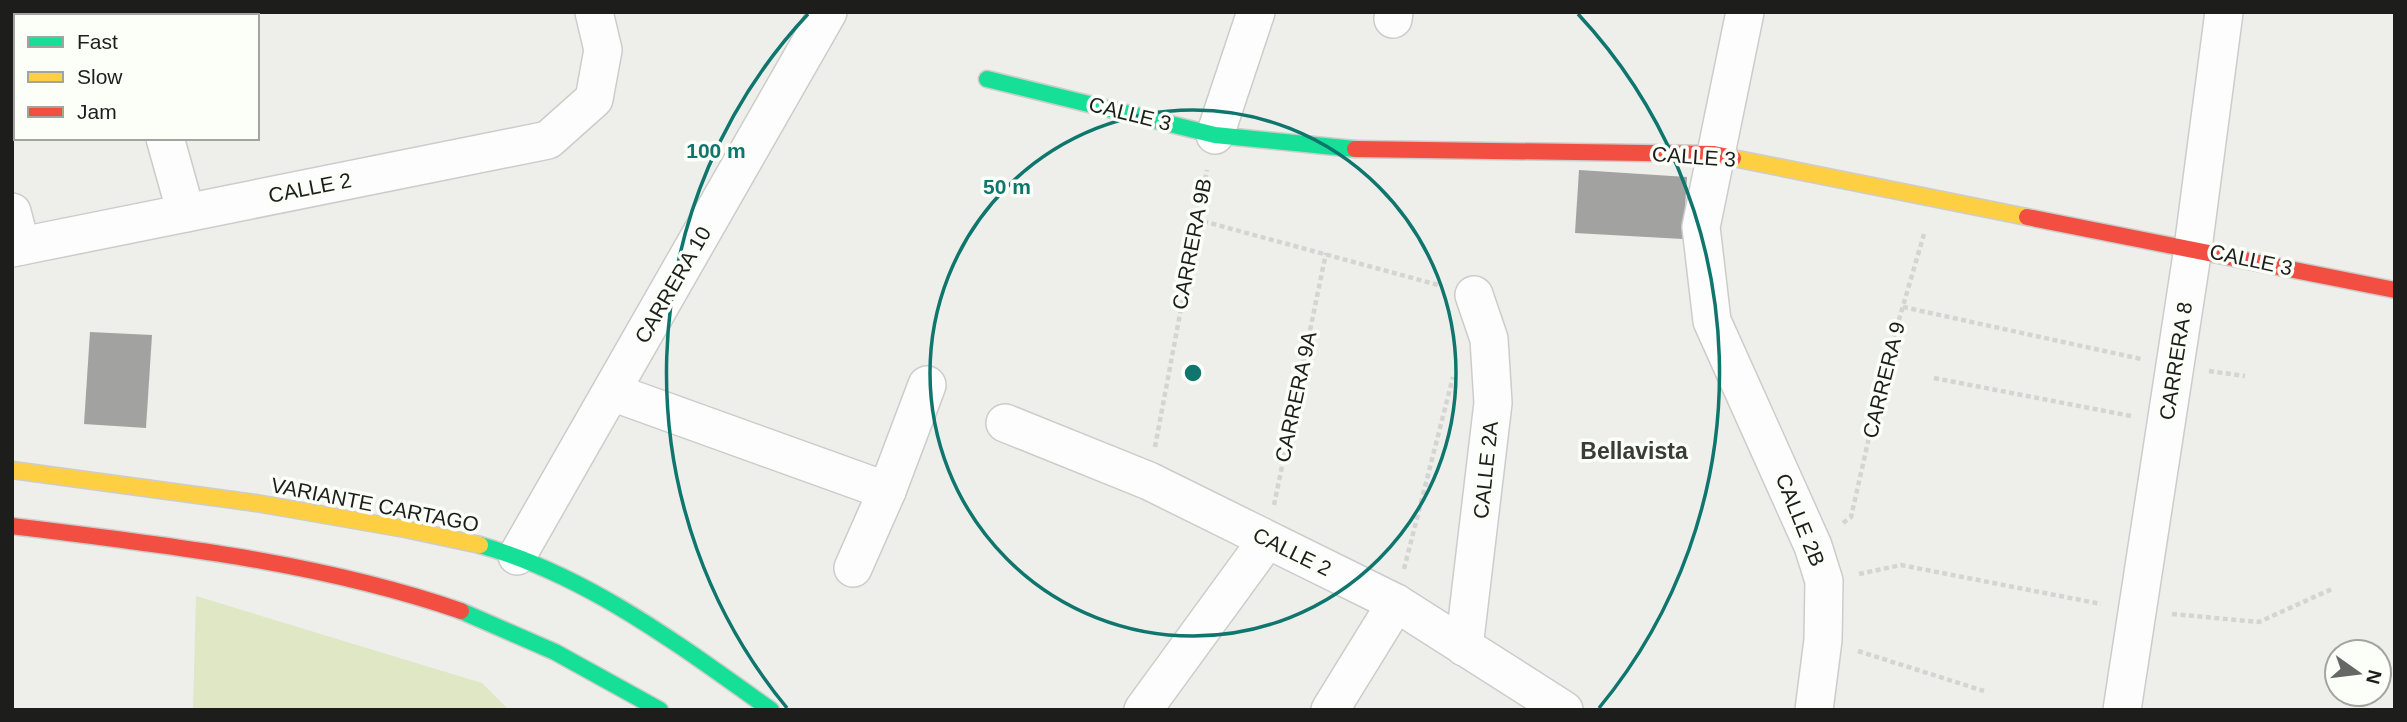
<svg xmlns="http://www.w3.org/2000/svg" width="2407" height="722" viewBox="0 0 2407 722" font-family="Helvetica,sans-serif">
  <style>
    .green { fill: #dfe7c4 }
    .building { fill: #a2a2a0 }
    .lines { fill: none; stroke-linecap: round; stroke-linejoin: round }
    .street-casing { stroke: #cccdca; stroke-width: 40 }
    .fast-casing { stroke: #cccdca; stroke-width: 19 }
    .slow-casing { stroke: #cccdca; stroke-width: 19 }
    .jam-casing { stroke: #cccdca; stroke-width: 19 }
    .path { stroke: #d4d4d3; stroke-width: 4.5; stroke-dasharray: 5 3.5; stroke-linecap: butt }
    .street { stroke: #fcfdfc; stroke-width: 37 }
    .fast { stroke: #16e098; stroke-width: 16 }
    .slow { stroke: #ffcf43; stroke-width: 16 }
    .jam { stroke: #f24e42; stroke-width: 16 }
    .ring { fill: none; stroke: #0f766e; stroke-width: 3.5 }
    .labels { text-anchor: middle; stroke-width: 7; stroke-linejoin: round; paint-order: stroke }
    .street-label { font-size: 21px; fill: #1d1e1b; stroke: #fcfef8 }
    .neighbourhood-label { font-size: 23px; font-weight: bold; fill: #3b3c37; stroke: #fcfef8 }
    .centre { fill: #0f766e; stroke: #fcfef8; stroke-width: 3.5 }
    .ring-label { font-size: 21px; text-anchor: middle; font-weight: bold; fill: #0f766e; stroke: #fcfef8; stroke-width: 7; stroke-linejoin: round; paint-order: stroke }
  </style>
  <rect width="100%" height="100%" fill="#eeefeb"/>
  <!-- green -->
  <path class="green" d="M196,596L482,683L509,710H193Z"/>
  <!-- building -->
  <g class="building">
    <path d="M1579,170L1687,177L1683,239L1575,233Z"/>
    <path d="M90,332L152,335L146,428L84,424Z"/>
  </g>
  <g class="lines">
    <defs>
      <g id="street">
        <path d="M1745,12L1701,227L1712,321L1813,546L1824,581L1823,640L1814,710"/>
        <path d="M207,16L221,12"/>
        <path d="M1393,19L1394,12"/>
        <path d="M12,70L16,69"/>
        <path d="M1215,135L1256,12"/>
        <path d="M165,138L186,213"/>
        <path d="M12,212L21,246"/>
        <path d="M12,248L548,140L594,99L603,50L594,12"/>
        <path d="M612,392L887,491"/>
        <path d="M1005,423L1149,481L1396,603L1564,710"/>
        <path d="M517,556L828,12"/>
        <path d="M853,568L887,491L927,385"/>
        <path d="M1464,647L1493,403L1489,339L1474,295"/>
        <path d="M1143,710L1267,540"/>
        <path d="M1330,710L1396,603"/>
        <path d="M2122,710L2193,248L2224,12"/>
      </g>
      <g id="fast">
        <path d="M987,79L1215,135L1355,149"/>
        <path d="M480,545C589,576 679,645 771,710"/>
        <path d="M461,611L555,652L660,710"/>
      </g>
      <g id="slow">
        <path d="M1733,158L2027,217"/>
        <path d="M12,470L256,503L405,529L480,545"/>
      </g>
      <g id="jam">
        <path d="M1355,149L1714,154L1733,158"/>
        <path d="M2027,217L2395,290"/>
        <path d="M12,526C163,545 316,561 461,611"/>
      </g>
    </defs>
    <!-- street casing -->
    <use href="#street" class="street-casing"/>
    <!-- fast casing -->
    <use href="#fast" class="fast-casing"/>
    <!-- slow casing -->
    <use href="#slow" class="slow-casing"/>
    <!-- jam casing -->
    <use href="#jam" class="jam-casing"/>
    <!-- path -->
    <g class="path">
      <path d="M1195,219L1442,286"/>
      <path d="M1903,307L2141,359"/>
      <path d="M2209,371L2245,376"/>
      <path d="M1934,378L2131,416"/>
      <path d="M1155,447L1207,170"/>
      <path d="M1274,505L1326,253"/>
      <path d="M1843,523L1851,517L1884,371L1924,234"/>
      <path d="M1404,569L1453,377"/>
      <path d="M1859,574L1901,565L2101,604"/>
      <path d="M2172,614L2259,622L2334,588"/>
      <path d="M1858,651L1984,691"/>
    </g>
    <!-- street -->
    <use href="#street" class="street"/>
    <!-- fast -->
    <use href="#fast" class="fast"/>
    <!-- slow -->
    <use href="#slow" class="slow"/>
    <!-- jam -->
    <use href="#jam" class="jam"/>
  </g>
  <!-- distance rings -->
  <g class="ring">
    <circle cx="1193" cy="373" r="263"/>
    <path d="M787 708A526 526 0 0 1 808 14M1578 14A526 526 0 0 1 1599 708"/>
  </g>
  <g class="labels">
    <!-- street labels -->
    <g class="street-label">
      <text transform="translate(1130 114) rotate(14)" y="7">CALLE 3</text>
      <text transform="translate(1694 157) rotate(4)" y="7">CALLE 3</text>
      <text transform="translate(310 188) rotate(-11)" y="7">CALLE 2</text>
      <text transform="translate(1192 244) rotate(-79)" y="7">CARRERA 9B</text>
      <text transform="translate(2251 260) rotate(12)" y="7">CALLE 3</text>
      <text transform="translate(673 285) rotate(-60)" y="7">CARRERA 10</text>
      <text transform="translate(2176 361) rotate(-81)" y="7">CARRERA 8</text>
      <text transform="translate(1884 380) rotate(-76)" y="7">CARRERA 9</text>
      <text transform="translate(1296 397) rotate(-78)" y="7">CARRERA 9A</text>
      <text transform="translate(1486 470) rotate(-84)" y="7">CALLE 2A</text>
      <text transform="translate(375 505) rotate(11)" y="7">VARIANTE CARTAGO</text>
      <text transform="translate(1800 520) rotate(68)" y="7">CALLE 2B</text>
      <text transform="translate(1292 552) rotate(26)" y="7">CALLE 2</text>
    </g>
    <!-- neighbourhood labels -->
    <g class="neighbourhood-label">
      <text x="1634" y="459">Bellavista</text>
    </g>
  </g>
  <circle cx="1193" cy="373" r="10" class="centre"/>
  <g class="ring-label">
    <text x="716" y="158">100 m</text>
    <text x="1007" y="194">50 m</text>
  </g>
  <!-- border -->
  <rect width="2407" height="722" fill="none" stroke="#1d1e1b" stroke-width="28"/>
  <!-- legend -->
  <rect x="14" y="14" width="245" height="126" fill="#fcfef8" stroke="#a3a4a0" stroke-width="2"/>
  <rect x="28" y="37" width="35" height="10" fill="#16e098" stroke="#a3a4a0" stroke-width="2"/>
  <text x="77" y="49" font-size="21" fill="#1d1e1b">Fast</text>
  <rect x="28" y="72" width="35" height="10" fill="#ffcf43" stroke="#a3a4a0" stroke-width="2"/>
  <text x="77" y="84" font-size="21" fill="#1d1e1b">Slow</text>
  <rect x="28" y="107" width="35" height="10" fill="#f24e42" stroke="#a3a4a0" stroke-width="2"/>
  <text x="77" y="119" font-size="21" fill="#1d1e1b">Jam</text>
  <!-- north arrow -->
  <g transform="translate(2358 673) rotate(104)"><circle r="33" fill="#fcfef8" stroke="#a3a4a0" stroke-width="2"/>
  <path d="M0-5L12 26L0 18L-12 26Z" fill="#666764"/>
  <text y="-10" font-size="19" font-weight="bold" text-anchor="middle" fill="#1d1e1b">N</text>
  </g>
</svg>
